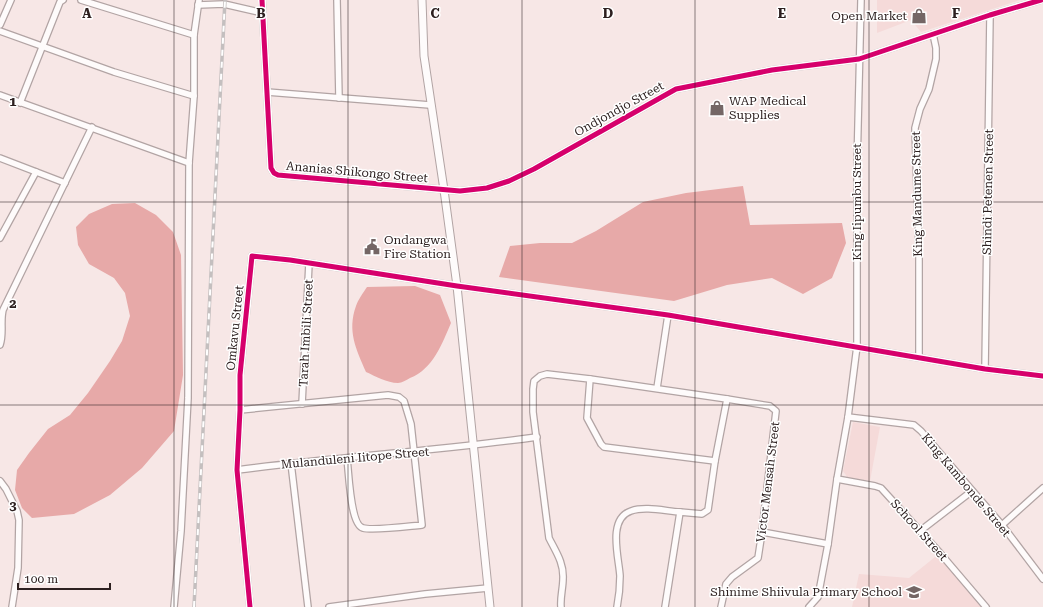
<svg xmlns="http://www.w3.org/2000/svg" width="1043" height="607" viewBox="0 0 1043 607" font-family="'Roboto Serif',serif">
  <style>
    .built { fill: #f5dad9 }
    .water { fill: #e7a9a8 }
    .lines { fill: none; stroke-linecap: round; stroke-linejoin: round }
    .minor-casing { stroke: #b2a4a4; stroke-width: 8 }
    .tertiary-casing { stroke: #b2a4a4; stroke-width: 9 }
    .minor { stroke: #fefbfb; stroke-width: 5.5 }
    .tertiary { stroke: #fefbfb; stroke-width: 7 }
    .rail-casing { stroke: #c4bfbf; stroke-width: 3.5 }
    .rail { stroke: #fff; stroke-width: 2; stroke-dasharray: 6; stroke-linecap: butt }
    .cycleway-casing { stroke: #fff; stroke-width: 8 }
    .cycleway { stroke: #d6006c; stroke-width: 5 }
    .grid { fill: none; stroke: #2d2020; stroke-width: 1; stroke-opacity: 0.55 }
    .labels { text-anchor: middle; stroke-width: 3; stroke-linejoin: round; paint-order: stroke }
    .poi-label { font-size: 12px; fill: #2d2020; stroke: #fff; text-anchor: end }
    .street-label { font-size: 12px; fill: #2d2020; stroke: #fff }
    .grid-label { font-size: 13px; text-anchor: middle; font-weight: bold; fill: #2d2020; stroke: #fff; stroke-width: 3; stroke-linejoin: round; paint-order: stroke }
  </style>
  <rect width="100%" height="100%" fill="#f7e7e6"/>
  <!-- built -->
  <g class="built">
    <path d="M877,0H1020L921,32L911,20L877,33Z"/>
    <path d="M853,422L880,427L870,481L848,478L843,471Z"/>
    <path d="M940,553L986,607H852L859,574L909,578Z"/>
  </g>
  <!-- water -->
  <g class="water">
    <path d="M743,186L750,225L842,223L846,243L832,278L803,294L772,278L727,285L674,301L499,277L510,246L540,243H572L596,231L643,202L686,193Z"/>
    <path d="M135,203L156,215L173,232L181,255L183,375L174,431L142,468L110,495L74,514L32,518L22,508L15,490L17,470L29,453L48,429L70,415L88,393L110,361L122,341L130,316L125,293L114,278L89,264L78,245L76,227L89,214L112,204Z"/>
    <path d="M415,286L440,295L451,323C442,344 433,369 410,378C406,380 402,383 398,383C387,383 375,376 366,372C356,349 347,331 356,306C358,300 363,293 367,287Z"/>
  </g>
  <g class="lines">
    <defs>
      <g id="minor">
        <path d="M81,0L194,35"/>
        <path d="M262,0L271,168L274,173L278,175L460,191L487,188L509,181L534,169L676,89L772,70L859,59L990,15L1041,0"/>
        <path d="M337,0L339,98"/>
        <path d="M198,5L224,4L263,13"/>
        <path d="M0,25L11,0"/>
        <path d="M0,31L114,72L194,96"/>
        <path d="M267,92L430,105"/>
        <path d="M0,95L189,163"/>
        <path d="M20,103L60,2L63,0"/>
        <path d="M0,158L65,183"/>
        <path d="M0,238L36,172"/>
        <path d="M0,345C4,333 0,322 3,310L92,127"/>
        <path d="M919,357V250L915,128L920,109L929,89L936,59V48L933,34"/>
        <path d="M985,369L990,15"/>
        <path d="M590,379L727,399L770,406L776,411L762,532L758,558L732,577L726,584L721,607"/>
        <path d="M657,388L668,315"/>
        <path d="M302,404L309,263"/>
        <path d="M240,410L388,395L399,397L404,401L411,424L422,525C410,526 373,531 363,528C350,525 349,472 347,459"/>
        <path d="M848,417L906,424L914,425L921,431L1002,525L1043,579"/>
        <path d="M291,463L308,607"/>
        <path d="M237,470C337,457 437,451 537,437"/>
        <path d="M837,479L875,486L881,488L940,553L986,607"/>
        <path d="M0,481L6,489L17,511L19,520L18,568L12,607"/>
        <path d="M1002,525L1043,488"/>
        <path d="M920,531L972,491"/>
        <path d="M762,532L828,544"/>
        <path d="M174,607L181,531L188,398L189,163L194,96V35L199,0"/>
        <path d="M250,607L237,470L240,410V375L252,256L290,260L457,286L668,315L985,369L1043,376"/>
        <path d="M329,607L425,594L488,588"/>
        <path d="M561,607C560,598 563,588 563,579C564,563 556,552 549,538L533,412V389L534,381L540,376L547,374L590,379L587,418L601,444L604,447L715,461"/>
        <path d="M617,607C619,597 620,586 620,576C619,558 607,519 631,511C645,506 665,511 680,512"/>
        <path d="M665,607L680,512L702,514L708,510L715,461L727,399"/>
        <path d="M809,607L818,597L828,544L837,479L848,417L857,346V167L861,0"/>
      </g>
      <path id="tertiary" d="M422,0L424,56L444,190L457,286L490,607"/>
    </defs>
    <!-- minor casing -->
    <use href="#minor" class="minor-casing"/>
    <!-- tertiary casing -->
    <use href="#tertiary" class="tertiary-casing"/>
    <!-- minor -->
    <use href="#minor" class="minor"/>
    <!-- tertiary -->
    <use href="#tertiary" class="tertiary"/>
    <defs>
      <path id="rail" d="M194,607L225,0"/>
    </defs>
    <!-- rail casing -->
    <use href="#rail" class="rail-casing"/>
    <!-- rail -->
    <use href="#rail" class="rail"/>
    <defs>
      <g id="cycleway">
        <path d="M262,0L271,168L274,173L278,175L460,191L487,188L509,181L534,169L676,89L772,70L859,59L990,15L1041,0"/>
        <path d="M250,607L237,470L240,410V375L252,256L290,260L457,286L668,315L985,369L1043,376"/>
      </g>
    </defs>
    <!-- cycleway casing -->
    <use href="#cycleway" class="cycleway-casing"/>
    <!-- cycleway -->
    <use href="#cycleway" class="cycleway"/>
  </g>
  <!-- grid -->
  <path class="grid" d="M174,0V607M348,0V607M522,0V607M695,0V607M869,0V607M0,202H1043M0,405H1043"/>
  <!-- icons -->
  <defs>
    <symbol id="shop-bare" viewBox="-9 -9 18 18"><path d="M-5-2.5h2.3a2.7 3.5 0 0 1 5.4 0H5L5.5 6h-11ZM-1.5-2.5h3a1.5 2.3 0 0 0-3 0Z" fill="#746665" stroke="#fff" stroke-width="2.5" paint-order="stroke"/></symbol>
    <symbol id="civic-bare" viewBox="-9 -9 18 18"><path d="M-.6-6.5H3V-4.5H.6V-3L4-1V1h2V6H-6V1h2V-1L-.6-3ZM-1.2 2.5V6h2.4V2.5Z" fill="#746665" stroke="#fff" stroke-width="2.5" paint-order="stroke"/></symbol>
    <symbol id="school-bare" viewBox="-9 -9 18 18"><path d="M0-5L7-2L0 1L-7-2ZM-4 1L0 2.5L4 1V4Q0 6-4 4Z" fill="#746665" stroke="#fff" stroke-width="2.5" paint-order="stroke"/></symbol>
  </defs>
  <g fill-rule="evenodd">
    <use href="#shop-bare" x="908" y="5" width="22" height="22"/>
    <use href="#shop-bare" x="706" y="97" width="22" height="22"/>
    <use href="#civic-bare" x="361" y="236" width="22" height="22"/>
    <use href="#school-bare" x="903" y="581" width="22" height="22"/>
  </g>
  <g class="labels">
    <!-- poi labels -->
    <g class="poi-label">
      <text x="907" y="20">Open Market</text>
      <text x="729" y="105" text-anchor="start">WAP Medical<tspan x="729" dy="14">Supplies</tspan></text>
      <text x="384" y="244" text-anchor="start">Ondangwa<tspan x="384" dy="14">Fire Station</tspan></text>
      <text x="902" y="596">Shinime Shiivula Primary School</text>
    </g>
    <!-- street labels -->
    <g class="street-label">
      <text transform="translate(619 109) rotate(-29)" y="4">Ondjondjo Street</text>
      <text transform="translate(357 172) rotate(5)" y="4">Ananias Shikongo Street</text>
      <text transform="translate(988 192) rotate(-89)" y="4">Shindi Petenen Street</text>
      <text transform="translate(917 194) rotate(-91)" y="4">King Mandume Street</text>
      <text transform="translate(857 202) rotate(-90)" y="4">King Iipumbu Street</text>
      <text transform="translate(235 328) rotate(-84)" y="4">Omkavu Street</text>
      <text transform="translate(306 333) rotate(-87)" y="4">Tarah Imbili Street</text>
      <text transform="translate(355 458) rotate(-5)" y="4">Mulanduleni Iitope Street</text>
      <text transform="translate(768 482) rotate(-83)" y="4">Victor Mensah Street</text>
      <text transform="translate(966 485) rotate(50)" y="4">King Kambonde Street</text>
      <text transform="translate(919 530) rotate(48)" y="4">School Street</text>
    </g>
  </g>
  <g class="grid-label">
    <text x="87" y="18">A</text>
    <text x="261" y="18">B</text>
    <text x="435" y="18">C</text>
    <text x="608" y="18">D</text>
    <text x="782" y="18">E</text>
    <text x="956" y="18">F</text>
    <text x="13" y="106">1</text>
    <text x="13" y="308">2</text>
    <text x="13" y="510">3</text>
  </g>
  <!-- scale -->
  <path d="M18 583v6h92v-6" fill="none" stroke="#2d2020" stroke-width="2"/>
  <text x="24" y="583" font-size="12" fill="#2d2020" stroke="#ffffff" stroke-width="3" paint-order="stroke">100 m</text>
</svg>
